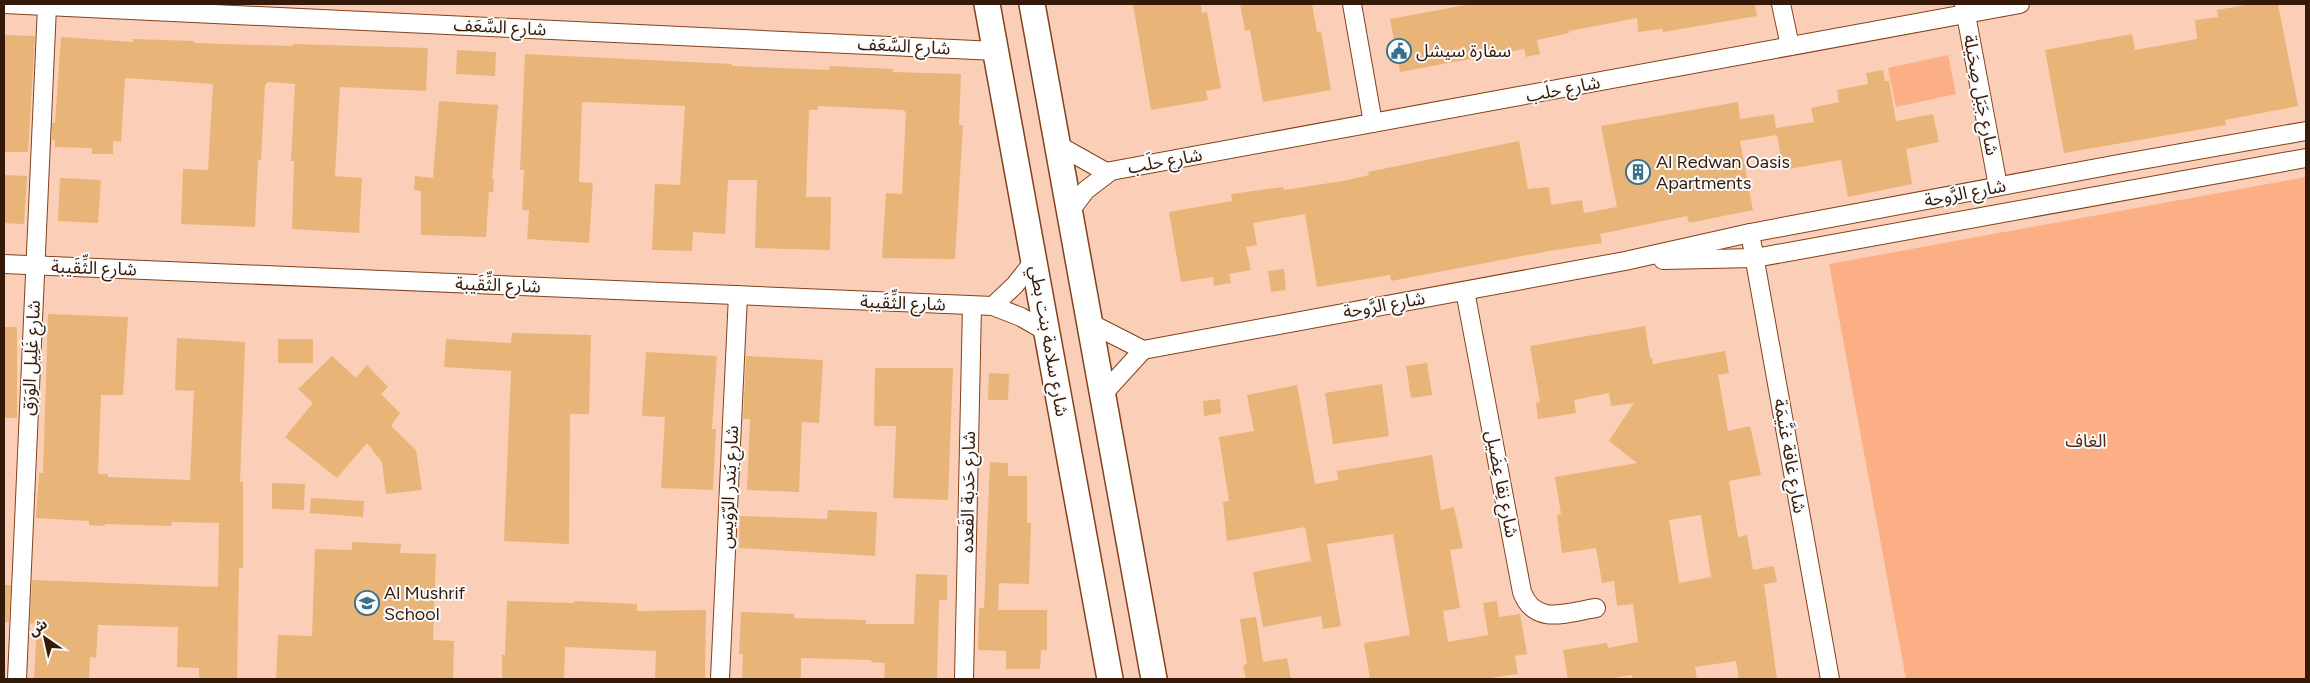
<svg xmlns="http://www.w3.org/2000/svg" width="2310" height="683" viewBox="0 0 2310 683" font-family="Figtree,'Noto Sans Arabic',sans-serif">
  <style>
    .green { fill: #fcaf85 }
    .building { fill: #e9b477; fill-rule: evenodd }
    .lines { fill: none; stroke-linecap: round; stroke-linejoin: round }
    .minor-casing { stroke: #80431c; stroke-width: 20 }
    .secondary-casing { stroke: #80431c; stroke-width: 28 }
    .minor { stroke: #fff; stroke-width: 18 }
    .secondary { stroke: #fff; stroke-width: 25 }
    .labels { text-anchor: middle; stroke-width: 4; stroke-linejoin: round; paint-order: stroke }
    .street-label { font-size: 18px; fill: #351a0a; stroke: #fafafa }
    .poi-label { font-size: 18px; fill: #351a0a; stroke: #fafafa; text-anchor: start }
    .park-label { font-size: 18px; fill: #4f2912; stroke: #fafafa }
  </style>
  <rect width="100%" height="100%" fill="#fbcfb7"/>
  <!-- green -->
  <g class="green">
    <path d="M1948,55L1956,94L1896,107L1888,68Z"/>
    <path d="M2306,177V679H1906L1829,264Z"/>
  </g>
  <!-- building -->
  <g class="building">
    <path d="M1133,4H1201L1202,13L1207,12L1221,88L1206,91L1208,100L1151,110Z"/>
    <path d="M1240,4H1312L1317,32L1321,31L1331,90L1263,102L1250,30L1245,31Z"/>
    <path d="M1471,4H1755L1757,16L1663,32L1662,29L1638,32L1637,18L1569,31V33L1537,40L1540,54L1526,57L1524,49L1400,72L1390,19Z"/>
    <path d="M2251,4H2278L2298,106L2225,120L2226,125L2064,153L2045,50L2132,34L2135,50L2197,39L2195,20L2218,17L2217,10Z"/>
    <path d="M4,35L35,36L28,152H4Z"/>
    <path d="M61,37L133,42V39L194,41V43L293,46V44L428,48L426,91L340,87L335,176L362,178L359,233L292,229L294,161H291L295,84L268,82L265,85L261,160H258L255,227L181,224L183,169L208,170L213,84L125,78L121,142L113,141V154H92V148L55,147V140H52V123H55Z"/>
    <path d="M457,50L496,52L495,76L456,74Z"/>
    <path d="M525,54L732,64V66L829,70L830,66L893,69V72L961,74L959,125H963L955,259L882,258L886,193L902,194L906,112L903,110L818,106V110H809L806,197H831L830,250L755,248L757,180H728L725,234L693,232L692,251L652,250L655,184L680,185L685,106L586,102L582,103L579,182L593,183L589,243L527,239L529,210H522L524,170H520Z"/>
    <path d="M1883,70L1885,81H1889L1896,121L1933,114L1939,142L1906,149L1912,184L1848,197L1841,160L1783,170L1777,135L1740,141L1753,210L1689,223L1687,216L1600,234L1602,243L1549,251L1391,281L1390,275L1317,287L1305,214L1253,223L1257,245L1246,247L1251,270L1229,274L1231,283L1214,286L1213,277L1181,282L1169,212L1232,201L1231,194L1283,187L1284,190L1343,181L1369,175L1368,172L1519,141L1528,189L1549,187L1551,205L1582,200L1584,213L1617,207L1601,126L1738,102L1740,119L1774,114L1776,128L1814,122L1811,108L1839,102L1837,90L1868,84L1866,73Z"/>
    <path d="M439,101L498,105L492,179H494L493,192H489L486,237L421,235V191L414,190L415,176L433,178Z"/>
    <path d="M4,175L27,176L24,224L4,223Z"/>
    <path d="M60,178L101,180L98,223L58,221Z"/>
    <path d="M1284,269L1286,290L1271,292L1268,271Z"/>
    <path d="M48,314L128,317L123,395H101L98,474H108V477L190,480L194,391L175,390L177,338L245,342L240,482H243V568H239L237,679H199V668L177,667L178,627L98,625L96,658L90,657L89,679H34L37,624L30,623L32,580L218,587L219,523L172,522L171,526L105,524V526L89,525V521L36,518L39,473H43Z"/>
    <path d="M1645,326L1650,358H1652L1653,364L1725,351L1729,373L1718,375L1728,431L1750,426L1761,475L1729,481L1738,537L1747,535L1753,570L1774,566L1777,582L1764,584L1777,679H1739L1736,661L1695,667L1697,679H1632V675L1606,679H1568L1563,650L1607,643L1608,648L1638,642L1633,604L1617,606L1614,581L1602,583L1596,548L1562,553L1557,515L1561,514L1555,477L1637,463L1609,441L1634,403L1611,406L1609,393L1574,400L1576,413L1538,419L1536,403L1540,402L1530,346ZM1701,515L1711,577L1679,583L1669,520Z"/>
    <rect x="4" y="327" width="13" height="91"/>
    <path d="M512,333L591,335L589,414H570L569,544L504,541L511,371L444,367L446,339L511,343Z"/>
    <rect x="278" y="339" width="35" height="24"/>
    <path d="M646,352L717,356L712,429H716L713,490L661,488L665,417L642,416Z"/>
    <path d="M332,356L356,378L367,365L388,387L381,394L400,413L391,426L416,450L422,490L386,494L382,462L367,443L337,478L285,437L313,403L298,389Z"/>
    <path d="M746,356L823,360L819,423L802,422L799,492L747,490L750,419H743Z"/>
    <path d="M1427,363L1432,395L1411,398L1406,366Z"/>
    <path d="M875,368H953L948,500L893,498L896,426H874Z"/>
    <path d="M989,373L1009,374L1008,400H988Z"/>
    <path d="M1382,384L1389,436L1333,444L1325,393Z"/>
    <path d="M1297,385L1315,484L1338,480L1337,471L1432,455L1441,510L1454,507L1463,548L1450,550L1460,608L1443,611L1448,642L1488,635L1483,603L1497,601L1499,617L1520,614L1527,654L1515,656L1518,674L1484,679H1370L1364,643L1410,635L1393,534L1327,544L1341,626L1323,629L1321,616L1263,627L1253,572L1311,561L1305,527L1227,541L1223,502L1229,501L1219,437L1254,431L1247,395Z"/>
    <path d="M1220,399L1221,413L1204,416L1203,401Z"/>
    <path d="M990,462L1008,463V476H1027V523H1031L1029,584L999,583L998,610H1047V650H1041L1040,669H1006V651L978,650L979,608H984Z"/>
    <path d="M272,483L305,484L304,510L272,509Z"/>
    <path d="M311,498L364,501L363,517L310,513Z"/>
    <path d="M828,510L877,512L875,556L739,548L740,516L827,519Z"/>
    <path d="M352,542L401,544L400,553L436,554L433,640L454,641L453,679H276L278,635L312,636L315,549L352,550Z"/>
    <path d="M916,574L947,575V600H939L937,679H884L885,663L871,662V660L801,658V679H742L743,654H739L741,612L794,614V618L866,620V624H914Z"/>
    <path d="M4,585H11L9,622H4Z"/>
    <path d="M507,601L574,603V601L637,604V611L706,610L705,679H655L656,651L565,647L564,679H502V655H505Z"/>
    <path d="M1256,617L1263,662L1287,658L1291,679H1246L1243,665L1247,664L1240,619Z"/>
  </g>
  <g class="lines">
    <defs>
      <g id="minor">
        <path d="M4,4L996,51"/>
        <path d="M1352,4L1373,123"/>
        <path d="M1781,4L1790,46"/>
        <path d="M1964,4L1998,186"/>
        <path d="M1058,145L1106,172"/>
        <path d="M1070,211L1086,190L1111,171L2020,4"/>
        <path d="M1750,233L1830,679"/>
        <path d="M1663,260L1755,258L2306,158"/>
        <path d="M4,264L993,306L1021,317L1047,332"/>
        <path d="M1465,291L1522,592C1535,627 1568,612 1596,608"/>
        <path d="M993,306L1015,285L1034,261"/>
        <path d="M1090,323L1143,350L1625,261L1750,233L2113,165L2306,131"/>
        <path d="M1103,394L1143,350"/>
        <path d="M17,679L47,6"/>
        <path d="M720,679L738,295"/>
        <path d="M964,679L972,306"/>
      </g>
      <g id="secondary">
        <path d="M987,4L1110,679"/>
        <path d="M1032,4L1154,679"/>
      </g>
    </defs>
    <!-- minor casing -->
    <use href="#minor" class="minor-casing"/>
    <!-- secondary casing -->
    <use href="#secondary" class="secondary-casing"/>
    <!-- minor -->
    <use href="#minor" class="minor"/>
    <!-- secondary -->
    <use href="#secondary" class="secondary"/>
  </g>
  <!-- icons -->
  <defs>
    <symbol id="civic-ring" viewBox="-11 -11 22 22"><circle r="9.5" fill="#fafafa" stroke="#37708a" stroke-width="1.5"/><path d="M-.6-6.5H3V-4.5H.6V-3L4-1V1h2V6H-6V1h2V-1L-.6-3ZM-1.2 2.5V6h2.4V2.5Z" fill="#37708a"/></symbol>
    <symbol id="building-ring" viewBox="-11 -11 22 22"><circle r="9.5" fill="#fafafa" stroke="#37708a" stroke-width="1.5"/><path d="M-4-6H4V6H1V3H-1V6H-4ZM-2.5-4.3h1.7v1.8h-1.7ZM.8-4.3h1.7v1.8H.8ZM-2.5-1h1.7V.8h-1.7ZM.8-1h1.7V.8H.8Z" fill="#37708a"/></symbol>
    <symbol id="school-ring" viewBox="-11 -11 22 22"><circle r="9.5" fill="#fafafa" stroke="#37708a" stroke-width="1.5"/><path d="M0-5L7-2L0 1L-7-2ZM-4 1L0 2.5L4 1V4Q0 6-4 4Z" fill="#37708a"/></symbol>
  </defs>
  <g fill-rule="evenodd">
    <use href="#civic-ring" x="1385" y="37" width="28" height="28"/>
    <use href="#building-ring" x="1624" y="158" width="28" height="28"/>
    <use href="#school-ring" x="353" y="589" width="28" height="28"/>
  </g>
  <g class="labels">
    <!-- street labels -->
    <g class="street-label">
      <text transform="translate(500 27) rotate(3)" y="6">شارع السَّعَف</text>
      <text transform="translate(904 46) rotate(3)" y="6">شارع السَّعَف</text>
      <text transform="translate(1563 89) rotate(-11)" y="6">شارع حلَب</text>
      <text transform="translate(1981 95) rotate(79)" y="6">شارع جَبَل صِحَيلة</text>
      <text transform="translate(1165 161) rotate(-10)" y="6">شارع حلَب</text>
      <text transform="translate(1965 193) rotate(-11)" y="6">شارع الرَّوحة</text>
      <text transform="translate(94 268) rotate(2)" y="6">شارع الثِّقَيبة</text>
      <text transform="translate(498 285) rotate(2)" y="6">شارع الثِّقَيبة</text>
      <text transform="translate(903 303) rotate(2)" y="6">شارع الثِّقَيبة</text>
      <text transform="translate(1384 305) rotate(-10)" y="6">شارع الرَّوحة</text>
      <text transform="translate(1049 341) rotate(80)" y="6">شارع سلامة بنت بطي</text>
      <text transform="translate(31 358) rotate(-87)" y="6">شارع غَلِيل الوَرَق</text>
      <text transform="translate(1790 456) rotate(80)" y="6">شارع غافة غنَّيمَة</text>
      <text transform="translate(1502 484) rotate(79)" y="6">شارع نِقا عِضَيل</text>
      <text transform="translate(729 487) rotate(-87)" y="6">شارع بَندر الرّوَيس</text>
      <text transform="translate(968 492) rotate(-89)" y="6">شارع حَدبة القَعده</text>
    </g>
    <!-- poi labels -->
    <g class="poi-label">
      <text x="1416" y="57">سفارة سيشل</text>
      <text x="1656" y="168">Al Redwan Oasis<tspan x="1656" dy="21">Apartments</tspan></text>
      <text x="384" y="599">Al Mushrif<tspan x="384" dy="21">School</tspan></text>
    </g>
    <!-- park labels -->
    <g class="park-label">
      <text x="2086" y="447">الغاف</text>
    </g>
  </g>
  <!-- border -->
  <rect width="2310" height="683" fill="none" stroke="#351a0a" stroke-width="10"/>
  <!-- north arrow -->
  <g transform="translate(45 638) rotate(326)" stroke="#fafafa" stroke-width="4" paint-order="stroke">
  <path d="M0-4L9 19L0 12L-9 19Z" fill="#351a0a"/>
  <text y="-8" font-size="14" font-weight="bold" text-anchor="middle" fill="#351a0a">ش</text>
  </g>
</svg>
